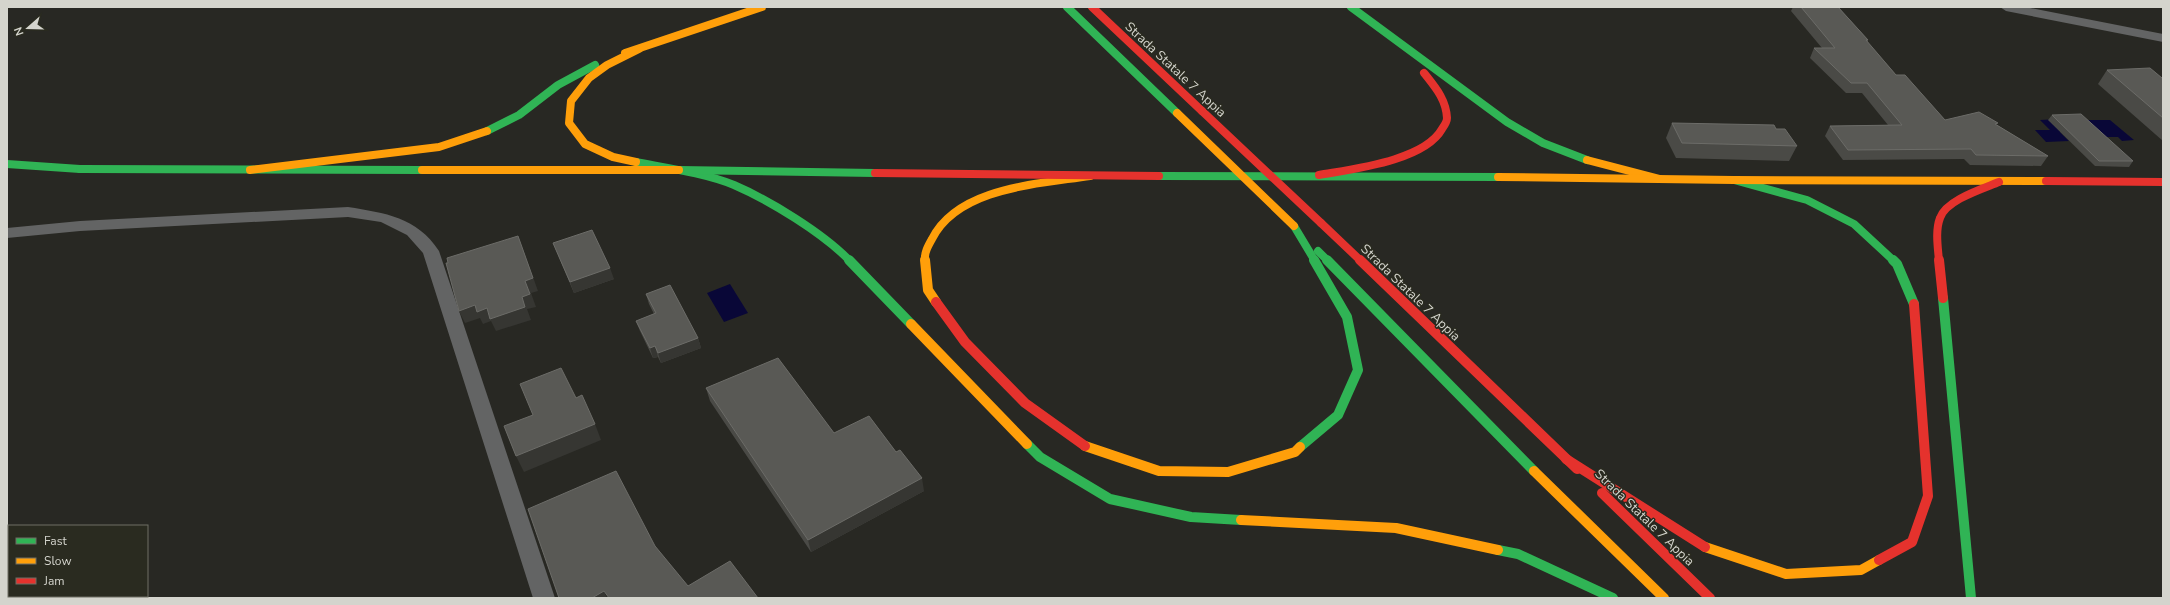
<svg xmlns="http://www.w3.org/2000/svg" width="2170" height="605" viewBox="0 0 2170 605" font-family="'Nunito Sans',sans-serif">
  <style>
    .water { fill: #090737 }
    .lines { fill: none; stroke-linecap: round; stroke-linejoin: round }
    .street { fill: #636464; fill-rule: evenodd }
    .fast-far1 { stroke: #30b455; stroke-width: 8 }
    .fast { stroke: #30b455; stroke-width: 10 }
    .slow-far1 { stroke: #ff9f0a; stroke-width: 8 }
    .slow { stroke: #ff9f0a; stroke-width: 10 }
    .jam-far1 { stroke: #e5322d; stroke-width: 8 }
    .jam { stroke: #e5322d; stroke-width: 10 }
    .slow-bridge { stroke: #ff9f0a; stroke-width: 8 }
    .jam-bridge { stroke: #e5322d; stroke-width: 8 }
    .wall { fill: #4a4a46 }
    .shaded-wall { fill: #363632 }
    .building { fill: #595955; stroke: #6c6c68 }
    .labels { text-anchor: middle; stroke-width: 3; stroke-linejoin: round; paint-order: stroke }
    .street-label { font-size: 13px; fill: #d4d4cd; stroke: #2a2b20 }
  </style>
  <rect width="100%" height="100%" fill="#282823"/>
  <!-- water -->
  <g class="water">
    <path d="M2059,119L2060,132L2069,141L2046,142L2035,130H2050L2040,120Z"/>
    <path d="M2081,120H2110L2134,140L2122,141L2118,137H2100Z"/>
    <path d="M730,284L748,313L724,322L707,293Z"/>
  </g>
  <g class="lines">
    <!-- street -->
    <g class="street">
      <path d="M2000,7H2025L2163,34V42L2006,11Z"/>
      <path d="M348,207C385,213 417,217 439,251L555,598H533L423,253L407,235L381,222L348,217L80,231L7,238V228L80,221Z"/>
    </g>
    <!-- fast-far1 -->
    <g class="fast-far1">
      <path d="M1067,7L1177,113"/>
      <path d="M1351,7L1507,122L1543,143L1587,160"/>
      <path d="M487,131L519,115L558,85L595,65"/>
      <path d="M636,162C667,168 704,173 734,185C769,200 823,233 850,261"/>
      <path d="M7,164L80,169"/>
      <path d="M80,169L422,170"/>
      <path d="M679,170L875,173"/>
      <path d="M1159,176L1498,177"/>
      <path d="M1734,180L1807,200L1854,224L1894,261"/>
      <path d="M1294,226L1315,261"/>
      <path d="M1318,251L1328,261"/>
    </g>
    <!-- fast -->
    <g class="fast">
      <path d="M849,260L911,324"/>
      <path d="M1327,260L1534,471"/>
      <path d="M1893,260L1897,264L1914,304"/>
      <path d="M1943,298L1971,598"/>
      <path d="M1027,444L1040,457L1110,499L1191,517L1241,520"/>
      <path d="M1300,447L1338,415L1358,370L1347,317L1314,260"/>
      <path d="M1498,550L1518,554L1613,598"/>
    </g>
    <!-- slow-far1 -->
    <g class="slow-far1">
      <path d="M625,53L762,7"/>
      <path d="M1587,160L1660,179"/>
      <path d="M636,162L613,157L585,144L569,123L571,101L589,78L607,65L639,49"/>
      <path d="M250,170L439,147L487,131"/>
      <path d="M422,170H679"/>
      <path d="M1498,177L1734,180"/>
      <path d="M1734,180L2046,181"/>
      <path d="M925,261C924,253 928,246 932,239C958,187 1039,184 1090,176"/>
    </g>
    <!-- slow -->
    <g class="slow">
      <path d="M925,260L928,290L936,302"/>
      <path d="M911,324L1027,444"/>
      <path d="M1085,446L1159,471L1228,472L1295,452L1300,447"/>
      <path d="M1534,471L1664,598"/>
      <path d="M1241,520L1396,528L1498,550"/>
      <path d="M1705,547L1786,574L1861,570L1879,560"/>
    </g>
    <!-- jam-far1 -->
    <g class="jam-far1">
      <path d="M1092,7L1202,111"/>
      <path d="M875,173L1159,176"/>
      <path d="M1319,175C1352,169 1424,161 1442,129C1444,126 1447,122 1447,118C1446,99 1435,87 1424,73"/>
      <path d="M2046,181L2163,182"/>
      <path d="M1321,223L1361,261"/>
      <path d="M1939,261C1938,248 1935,231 1940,218C1946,200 1982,189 1999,182"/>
    </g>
    <!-- jam -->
    <g class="jam">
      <path d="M1360,260L1577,469"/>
      <path d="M1939,260L1943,298"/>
      <path d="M936,302L965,342L1025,403L1085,446"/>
      <path d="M1566,459L1705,547"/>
      <path d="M1602,493L1710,598"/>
      <path d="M1879,560L1912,542L1928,496L1914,304"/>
    </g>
    <!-- slow-bridge -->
    <path class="slow-bridge" d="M1177,113L1294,226"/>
    <!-- jam-bridge -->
    <path class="jam-bridge" d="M1202,111L1321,223"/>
  </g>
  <!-- wall -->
  <g class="wall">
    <path d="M1793,7H1838L1868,40L1867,42L1896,75L1945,120L1997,125L2048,156L2041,166L1970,165L1964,159L1843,160L1825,136L1830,126L1888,125L1862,93H1846L1810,58L1814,48H1822L1791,11Z"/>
    <path d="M2107,70L2163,78V141L2098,84Z"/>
    <path d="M2052,115L2133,161L2129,167L2095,166L2048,120Z"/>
    <path d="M1672,123L1776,129L1797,146L1789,161L1676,158L1666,138Z"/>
    <path d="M553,243L614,279L574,293Z"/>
    <path d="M646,294L698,338L701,348L661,363L658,357L653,358L640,331L636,321L654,314L649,304Z"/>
    <path d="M706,388L834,433L896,452L924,491L811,552L710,401Z"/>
  </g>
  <!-- shaded-wall -->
  <g class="shaded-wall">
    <path d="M518,236L523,249L538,291L531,293L536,307L527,309L531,320L496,331L491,321L483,324L480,318L465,323L459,311L475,305L525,281Z"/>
    <path d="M610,268L614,279L574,293L570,282Z"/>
    <path d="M698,338L701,348L661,363L658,353Z"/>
    <path d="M655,346L658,357L653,358L650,348Z"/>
    <path d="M595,424L601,440L524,472L516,456Z"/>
    <path d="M922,478L924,491L811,552L808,540Z"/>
    <path d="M604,591L607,598H592Z"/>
  </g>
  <!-- building -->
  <g class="building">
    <path d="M1801,7H1838L1868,40H1866L1896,75H1905L1945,120L1979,112L1998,123L1995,124L2048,156L1976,155L1971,149L1848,150L1830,126L1902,125L1867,83H1851L1814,48H1835Z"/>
    <path d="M2150,68L2162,78H2163V118L2107,70Z"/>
    <path d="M2081,114L2133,161H2099L2052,115Z"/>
    <path d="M1672,123L1774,125L1776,129H1785L1797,146L1682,143Z"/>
    <path d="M592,230L610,268L570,282L553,243Z"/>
    <path d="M518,236L533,278L525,281L530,294L522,297L525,307L490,319L487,308L477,312L475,305L459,311L446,263H448L447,258Z"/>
    <path d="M670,285L698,338L658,353L655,346L650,348L636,321L656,313L646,294Z"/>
    <path d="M778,358L834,433L869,416L896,452L900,450L922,478L808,540L706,388Z"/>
    <path d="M561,368L576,398L582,395L595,424L516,456L504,426L533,415L520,384Z"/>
    <path d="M616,471L655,546L688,586L730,561L758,598H609L604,591L592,598H559L528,509Z"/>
  </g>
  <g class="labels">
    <!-- street labels -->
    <g class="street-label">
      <text transform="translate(1176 69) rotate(43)" y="5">Strada Statale 7 Appia</text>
      <text transform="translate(1411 292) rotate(44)" y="5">Strada Statale 7 Appia</text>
      <text transform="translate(1645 517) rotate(44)" y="5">Strada Statale 7 Appia</text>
    </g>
  </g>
  <!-- border -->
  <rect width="2170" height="605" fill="none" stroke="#d4d4cd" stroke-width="16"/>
  <!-- legend -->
  <rect x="8" y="525" width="140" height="72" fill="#2a2b20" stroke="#6e6f65"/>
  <rect x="16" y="538" width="20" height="6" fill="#30b455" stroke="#6e6f65"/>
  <text x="44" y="545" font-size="12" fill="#d4d4cd">Fast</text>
  <rect x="16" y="558" width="20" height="6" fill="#ff9f0a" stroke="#6e6f65"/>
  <text x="44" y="565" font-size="12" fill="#d4d4cd">Slow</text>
  <rect x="16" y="578" width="20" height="6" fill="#e5322d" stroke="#6e6f65"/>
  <text x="44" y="585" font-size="12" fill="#d4d4cd">Jam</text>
  <!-- north arrow -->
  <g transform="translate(28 28) rotate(250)" stroke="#2a2b20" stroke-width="3" paint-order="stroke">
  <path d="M0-3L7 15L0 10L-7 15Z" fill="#d4d4cd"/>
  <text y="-6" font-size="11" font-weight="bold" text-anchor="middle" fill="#d4d4cd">N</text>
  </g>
</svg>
